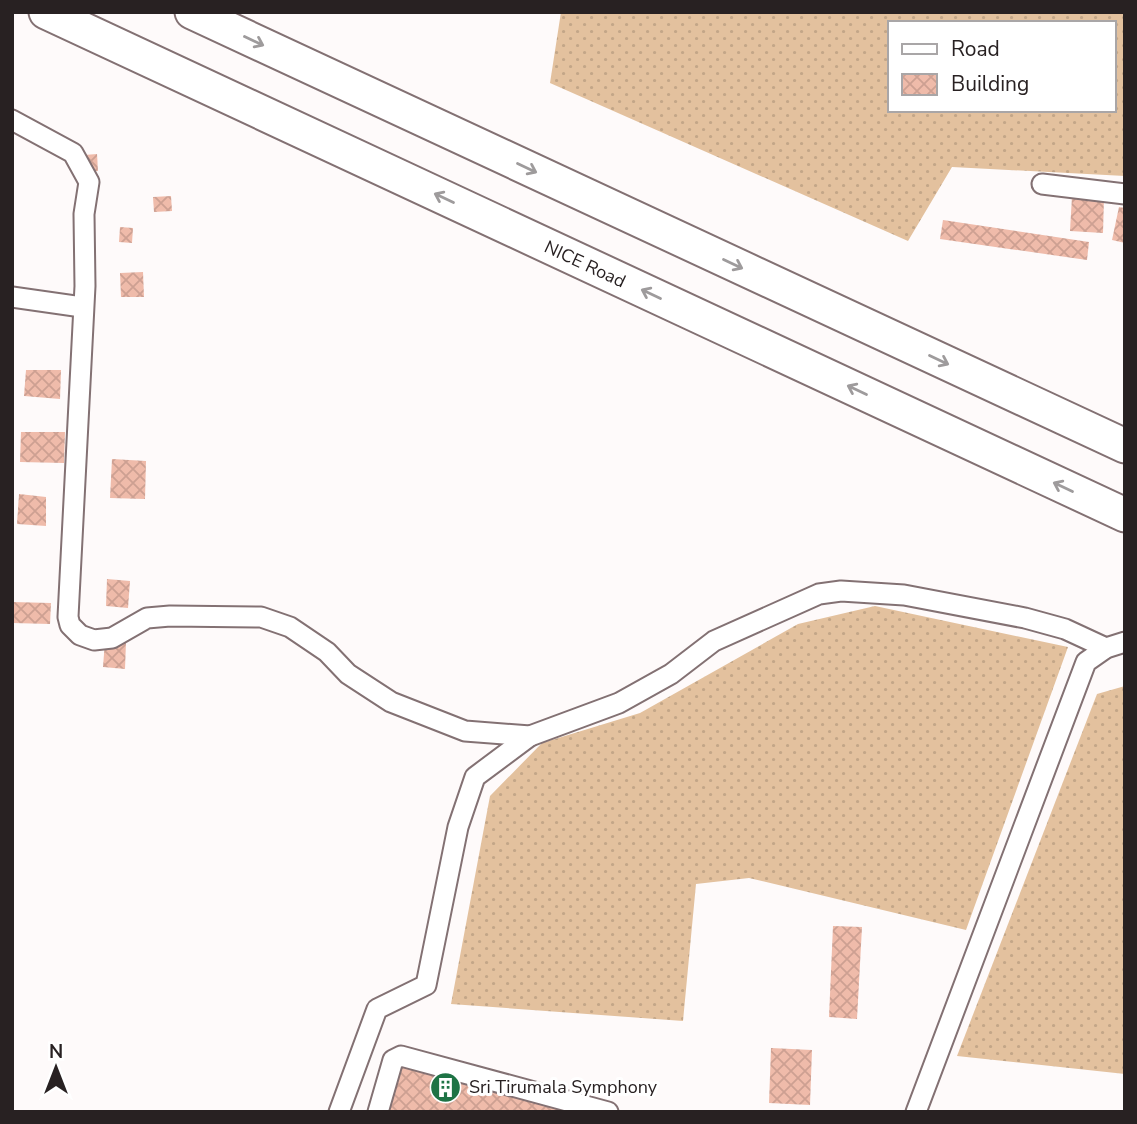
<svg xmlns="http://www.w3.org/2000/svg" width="1137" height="1124" viewBox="0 0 1137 1124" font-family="'Nunito Sans',sans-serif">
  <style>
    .grass { fill: url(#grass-dots); fill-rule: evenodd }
    .building { fill: url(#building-cross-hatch) }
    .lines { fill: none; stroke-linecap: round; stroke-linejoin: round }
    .street-casing { stroke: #837173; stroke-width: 23 }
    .highway-casing { stroke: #837173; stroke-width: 37 }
    .street { stroke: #fff; stroke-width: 19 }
    .highway { stroke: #fff; stroke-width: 33 }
    .oneway { stroke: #9e9b9c }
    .labels { text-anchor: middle; stroke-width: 6; stroke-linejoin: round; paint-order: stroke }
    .street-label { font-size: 18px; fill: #282122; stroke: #fff }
    .poi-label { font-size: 18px; fill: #282122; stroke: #fff; text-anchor: start }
  </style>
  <defs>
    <pattern id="grass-dots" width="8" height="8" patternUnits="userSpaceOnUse" patternTransform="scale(1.75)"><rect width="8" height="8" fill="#e3c19e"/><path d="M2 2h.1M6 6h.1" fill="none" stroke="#c3a688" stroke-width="1.8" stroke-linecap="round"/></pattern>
    <pattern id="building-cross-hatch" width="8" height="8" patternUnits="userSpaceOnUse" patternTransform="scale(1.75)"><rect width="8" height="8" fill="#efbbaa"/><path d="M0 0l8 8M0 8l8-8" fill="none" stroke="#cda092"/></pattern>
  </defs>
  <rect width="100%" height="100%" fill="#fefafa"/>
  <!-- grass -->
  <g class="grass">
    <path d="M561,12H1125V176L952,167L908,241L550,83ZM890,23H1114V110H890Z"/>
    <path d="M875,606L1068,647L966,930L749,878L696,884L683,1021L451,1004L490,796L542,743L640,713L798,624Z"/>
    <path d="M1125,686V1074L957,1056L1097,694Z"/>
  </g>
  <!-- building -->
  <g class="building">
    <path d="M97,154L98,171L84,172V155Z"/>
    <path d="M171,196L172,211L154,212L153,197Z"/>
    <path d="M1072,196L1104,197L1103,233L1070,231Z"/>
    <path d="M1119,207L1125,208V243L1112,240Z"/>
    <path d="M943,220L1089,242L1087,260L940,239Z"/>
    <path d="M120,227L133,228L132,243L119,242Z"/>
    <path d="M143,272L144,297H121L120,273Z"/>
    <path d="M26,370H61L60,399L24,396Z"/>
    <path d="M21,432H65L64,463L20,462Z"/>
    <path d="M112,459L146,461L145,499L110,498Z"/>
    <path d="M19,494L46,497V526L17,524Z"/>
    <path d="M107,579L130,581L128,608L106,606Z"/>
    <path d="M12,602L51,603L50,624L12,623Z"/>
    <path d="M105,641L126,642L125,669L103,667Z"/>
    <path d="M833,926L862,927L857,1019L829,1017Z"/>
    <path d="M771,1048L812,1050L810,1105L769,1103Z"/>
    <path d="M403,1063L586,1112H389Z"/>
  </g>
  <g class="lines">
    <defs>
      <g id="street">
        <path d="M12,120L73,153L89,182L84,214L85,286L68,617L70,625L80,635L94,640L112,638L147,618L170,616L261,617L290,627L327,652L348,674L391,702L465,731L530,736L619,703L671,674L714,641L819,594L841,591L904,595L1025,618L1065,629L1106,648"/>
        <path d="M1042,184L1125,194"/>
        <path d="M12,297L82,307"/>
        <path d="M339,1112L377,1009L426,985L458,827L475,777L530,736"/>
        <path d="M378,1112L393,1060L401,1056L608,1112"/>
        <path d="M916,1112L1086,662L1106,648L1125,642"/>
      </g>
      <g id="highway">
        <path d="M46,12L1125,515"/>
        <path d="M192,12L1125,446"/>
      </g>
    </defs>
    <!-- street casing -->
    <use href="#street" class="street-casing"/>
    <!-- highway casing -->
    <use href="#highway" class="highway-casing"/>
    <!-- street -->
    <use href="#street" class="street"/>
    <!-- highway -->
    <use href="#highway" class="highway"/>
  </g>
  <!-- one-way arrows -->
  <defs><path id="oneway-shaft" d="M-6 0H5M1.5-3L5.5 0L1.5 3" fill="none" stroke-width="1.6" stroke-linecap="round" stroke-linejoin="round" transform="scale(1.75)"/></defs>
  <g class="oneway">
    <use href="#oneway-shaft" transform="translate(254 41) rotate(25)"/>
    <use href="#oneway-shaft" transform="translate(527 168) rotate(25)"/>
    <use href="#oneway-shaft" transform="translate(444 198) rotate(-155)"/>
    <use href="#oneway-shaft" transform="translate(733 264) rotate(25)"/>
    <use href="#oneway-shaft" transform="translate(651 294) rotate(-155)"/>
    <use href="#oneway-shaft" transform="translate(939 360) rotate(25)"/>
    <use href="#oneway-shaft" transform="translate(857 390) rotate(-155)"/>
    <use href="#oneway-shaft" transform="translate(1063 487) rotate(-155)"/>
  </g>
  <!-- icons -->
  <defs>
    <symbol id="building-disc" viewBox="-11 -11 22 22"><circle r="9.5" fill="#1e7345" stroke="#fff"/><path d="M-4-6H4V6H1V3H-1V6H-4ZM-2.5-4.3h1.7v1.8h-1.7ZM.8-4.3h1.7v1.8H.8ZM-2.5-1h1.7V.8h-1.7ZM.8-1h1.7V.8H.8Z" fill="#fff"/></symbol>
  </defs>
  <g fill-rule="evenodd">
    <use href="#building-disc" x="428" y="1070" width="35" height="35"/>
  </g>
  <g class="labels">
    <!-- street labels -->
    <g class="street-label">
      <text transform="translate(585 264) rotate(25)" y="6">NICE Road</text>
    </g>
    <!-- poi labels -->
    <g class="poi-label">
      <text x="469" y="1093">Sri Tirumala Symphony</text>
    </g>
  </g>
  <!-- border -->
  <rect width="1137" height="1124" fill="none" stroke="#282122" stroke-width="28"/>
  <!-- legend -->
  <rect x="888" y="21" width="228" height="91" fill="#ffffff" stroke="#a9a6a7" stroke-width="2"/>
  <rect x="902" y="44" width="35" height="10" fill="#ffffff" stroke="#a9a6a7" stroke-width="2"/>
  <text x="951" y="56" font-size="21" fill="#282122">Road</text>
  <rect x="902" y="74" width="35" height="21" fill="url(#building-cross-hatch)" stroke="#a9a6a7" stroke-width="2"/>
  <text x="951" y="91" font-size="21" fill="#282122">Building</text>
  <!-- north arrow -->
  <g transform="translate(56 1068)" stroke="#ffffff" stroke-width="5" paint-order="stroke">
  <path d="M0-5L12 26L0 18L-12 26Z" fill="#282122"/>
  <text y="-10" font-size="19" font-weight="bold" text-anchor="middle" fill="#282122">N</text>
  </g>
</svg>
